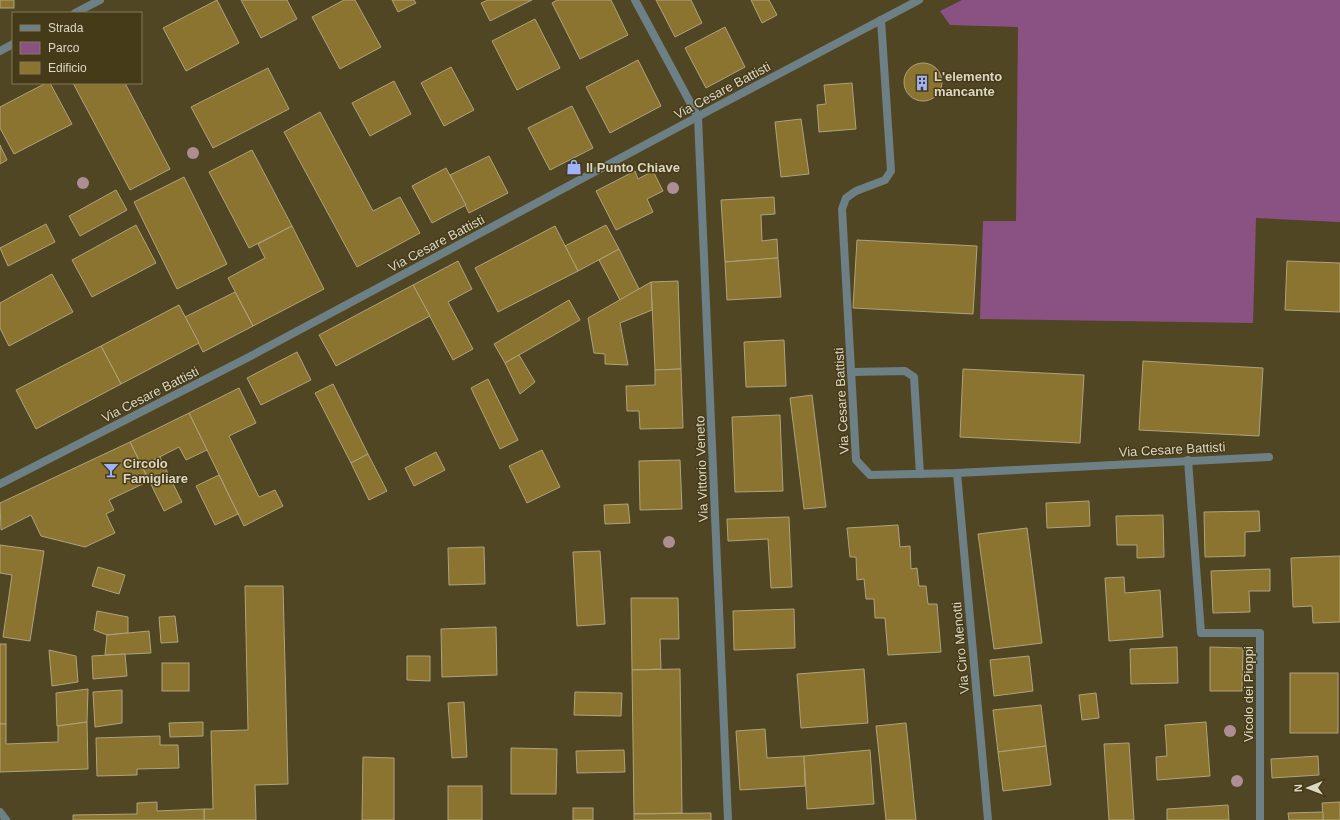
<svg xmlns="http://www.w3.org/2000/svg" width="1340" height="820" viewBox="0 0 1340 820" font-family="Helvetica,sans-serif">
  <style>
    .green { fill: #8a5283 }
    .building { fill: #8a742f; stroke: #afa37d }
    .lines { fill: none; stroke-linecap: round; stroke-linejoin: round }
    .service { stroke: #6d8085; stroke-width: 8 }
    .minor { stroke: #6d8085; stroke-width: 8 }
    .tree { fill: #ac8e94 }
    .labels { text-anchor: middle; stroke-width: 3; stroke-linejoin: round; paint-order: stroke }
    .poi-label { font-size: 13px; font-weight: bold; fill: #ddd7c4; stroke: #463b19; text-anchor: start }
    .street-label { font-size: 13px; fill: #ddd7c4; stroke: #463b19 }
  </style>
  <rect width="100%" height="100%" fill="#514624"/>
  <!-- green -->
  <path class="green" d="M962,0H1340V222L1256,218L1253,323L980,319L983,221H1016L1018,27L950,25L940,11Z"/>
  <!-- building -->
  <g class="building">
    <rect x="0" y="0" width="14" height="8"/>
    <path d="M217,0L239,43L186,71L163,28Z"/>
    <path d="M241,0H287L297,19L261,38Z"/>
    <path d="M344,0H355L381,47L340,69L312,17Z"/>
    <path d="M392,0H414L416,3L398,12Z"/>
    <path d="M488,0H532L490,21L481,3Z"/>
    <path d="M557,0H611L628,35L580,59L552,3Z"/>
    <path d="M656,0H691L702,23L675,37Z"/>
    <path d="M751,0H769L777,15L762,23Z"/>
    <path d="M535,19L560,68L517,90L492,41Z"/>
    <path d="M725,27L745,67L706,88L685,48Z"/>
    <path d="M638,60L661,106L610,133L586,87Z"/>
    <circle cx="923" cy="82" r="19"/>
    <path d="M451,67L474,110L444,126L421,83Z"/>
    <path d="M268,68L289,109L213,148L191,107Z"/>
    <path d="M394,81L411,114L370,136L352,103Z"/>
    <path d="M46,83H50L72,124L14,154L0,128V107Z"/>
    <path d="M73,83H125L170,169L130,190Z"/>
    <path d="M852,83L856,129L819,132L817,105L826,104L824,85Z"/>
    <path d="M572,106L593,148L550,170L528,128Z"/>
    <path d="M320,112L373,211L400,197L420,233L357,267L284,132Z"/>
    <path d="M801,119L809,174L781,177L775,122Z"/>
    <path d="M0,145L7,160L0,164Z"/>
    <path d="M252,150L292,226L249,248L209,172Z"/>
    <path d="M489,156L508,193L469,213L450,175Z"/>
    <path d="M446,168L466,205L432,223L412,186Z"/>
    <path d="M635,171L638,179L653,171L663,191L647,199L653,212L616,230L596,191Z"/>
    <path d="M184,177L227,264L177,289L134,202Z"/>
    <path d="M116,190L127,210L80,236L69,216Z"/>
    <path d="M774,197L775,214L761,215L762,241L777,239L778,258L725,262L721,200Z"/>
    <path d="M46,224L55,242L8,266L0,248Z"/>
    <path d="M136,225L156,263L92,297L72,260Z"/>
    <path d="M606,225L619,249L578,271L565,246Z"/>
    <path d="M292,226L324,289L253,326L228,278L265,258L258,244Z"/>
    <path d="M555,226L578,271L498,312L475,268Z"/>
    <path d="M857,240L977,246L973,314L853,308Z"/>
    <path d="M619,249L639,289L620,300L599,260Z"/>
    <path d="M778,258L781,297L727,300L725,262Z"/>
    <path d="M458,261L472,289L448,302L473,349L453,360L413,285Z"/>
    <path d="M1287,261L1340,263V312L1285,310Z"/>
    <path d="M52,274L73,312L9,346L0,328V303Z"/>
    <path d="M678,281L681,369L655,370L651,282Z"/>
    <path d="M651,282L652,310L620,323L628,365L605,364V354L594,353L588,318Z"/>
    <path d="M413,285L430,316L336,366L319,335Z"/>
    <path d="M235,292L253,326L203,352L185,317Z"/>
    <path d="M569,300L580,320L505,363L494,344Z"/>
    <path d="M179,305L199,343L121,384L101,346Z"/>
    <path d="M784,340L786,386L746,387L744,342Z"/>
    <path d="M101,346L121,384L36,429L16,390Z"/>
    <path d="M297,352L311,380L261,405L247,378Z"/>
    <path d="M519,355L535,382L520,394L505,363Z"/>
    <path d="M1143,361L1263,368L1259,436L1139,430Z"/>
    <path d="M681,369L683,428L640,429L639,411H627L626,386L655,385V370Z"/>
    <path d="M963,369L1084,375L1080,443L960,437Z"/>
    <path d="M488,379L518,440L500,449L471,388Z"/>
    <path d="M333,384L368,454L351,463L315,393Z"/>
    <path d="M239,388L256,423L229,436L259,497L275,490L283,506L244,526L189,413Z"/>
    <path d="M812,395L826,507L804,509L790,398Z"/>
    <path d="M189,413L207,450L186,460L179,447L142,466L130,442Z"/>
    <path d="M780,415L783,491L735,492L732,417Z"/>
    <path d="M130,442L149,481L109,500L114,510L106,514L115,533L85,547L41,536L31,515L1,530L0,503Z"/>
    <path d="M542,450L560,487L527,503L509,466Z"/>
    <path d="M436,452L445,470L414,486L405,468Z"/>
    <path d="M368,454L387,491L369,500L351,463Z"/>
    <path d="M160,457L182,502L164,511L142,466Z"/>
    <path d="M680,460L682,509L640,510L639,461Z"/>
    <path d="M219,475L238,514L215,525L196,486Z"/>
    <path d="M1089,501L1090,526L1047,528L1046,503Z"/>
    <path d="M628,504L630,523L605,524L604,505Z"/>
    <path d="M1259,511L1260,531L1245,532V556L1205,557L1204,512Z"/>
    <path d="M1163,515L1164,557L1137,558V545H1117L1116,516Z"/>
    <path d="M789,517L792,587L771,588L768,539L728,541L727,519Z"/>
    <path d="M898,525L900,547L910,546L911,569L917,568L919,586H926L928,604H937L941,652L888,655L885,618H875L874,599H866L864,579L857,580L856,557H850L847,528Z"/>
    <path d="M1027,528L1042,643L994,649L978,534Z"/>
    <path d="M0,545L44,551L30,641L3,637L12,575L0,573Z"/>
    <path d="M484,547L485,584L449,585L448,548Z"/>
    <path d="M600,551L605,624L577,626L573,552Z"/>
    <path d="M1340,556V622L1313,623L1312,606L1293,607L1291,558Z"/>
    <path d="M98,567L125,575L119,594L92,586Z"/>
    <path d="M1270,569V591H1249L1250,612L1213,613L1211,571Z"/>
    <path d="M1124,577L1125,593L1160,590L1163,637L1109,641L1105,578Z"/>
    <path d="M245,586H283L288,784L255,785L256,820H204V809H213L211,731L248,730Z"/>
    <path d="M631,598H678L679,639H660L661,669L632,670Z"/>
    <path d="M794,609L795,648L734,650L733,611Z"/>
    <path d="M97,611L128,617V633L107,635L94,630Z"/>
    <path d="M175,616L178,642L161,643L159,617Z"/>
    <path d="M496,627L497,675L442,677L441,629Z"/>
    <path d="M149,631L151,653L105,655L107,635Z"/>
    <rect x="0" y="644" width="6" height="80"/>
    <path d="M1177,647L1178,683L1131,684L1130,649Z"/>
    <path d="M1210,647L1243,648L1242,691H1210Z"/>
    <path d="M49,650L76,656L78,682L52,686Z"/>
    <path d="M125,654L127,676L93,679L92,656Z"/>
    <path d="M407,656H430V681L407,680Z"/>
    <path d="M1029,656L1033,691L994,696L990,660Z"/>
    <rect x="162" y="663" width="27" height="28"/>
    <path d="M680,669L682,813L634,814L632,670Z"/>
    <path d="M864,669L868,723L801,728L797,674Z"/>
    <rect x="1290" y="673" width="48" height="60"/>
    <path d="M88,689L87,722L57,726L56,693Z"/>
    <path d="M122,690V723L95,727L93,692Z"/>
    <path d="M575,692L622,693L621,716L574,715Z"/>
    <path d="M1096,693L1099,718L1082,720L1079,695Z"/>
    <path d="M464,702L467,757L452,758L448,703Z"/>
    <path d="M1041,705L1046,746L998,752L993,710Z"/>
    <path d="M87,722L88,769L0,772V724H6V744L58,742V726Z"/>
    <path d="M203,722V736L170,737L169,723Z"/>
    <path d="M1206,722L1210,776L1157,780L1156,757L1167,756L1165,725Z"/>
    <path d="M906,723L916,820H886L876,726Z"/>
    <path d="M765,729L767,758L804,756L805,786L740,790L736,731Z"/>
    <path d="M160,736V745H178L179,768L137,769V775L97,776L96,738Z"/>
    <path d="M1129,743L1134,820H1109L1104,744Z"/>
    <path d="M1046,746L1051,785L1003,791L998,752Z"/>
    <path d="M511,748L557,749L556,794H511Z"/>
    <path d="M624,750L625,772L577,773L576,751Z"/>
    <path d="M870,750L874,804L807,809L804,756Z"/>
    <path d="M1318,756L1319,775L1272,778L1271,759Z"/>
    <path d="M363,757L394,758V820H362Z"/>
    <rect x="448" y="786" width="34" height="34"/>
    <path d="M157,802V811L204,809V820H73V815L137,814V803Z"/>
    <path d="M1340,802V820H1323L1322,803Z"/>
    <path d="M1228,805L1229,820H1167V809Z"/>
    <rect x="573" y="808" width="20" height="12"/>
    <path d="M1323,812V820H1289L1288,813Z"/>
    <path d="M711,813V820H634V814Z"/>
  </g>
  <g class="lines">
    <!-- service -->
    <path class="service" d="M851,372L905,371L914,377L920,474"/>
    <!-- minor -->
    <g class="minor">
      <path d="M635,0L698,117L728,820"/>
      <path d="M75,13L100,0"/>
      <path d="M881,20L891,171L885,180L856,191L846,198L842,209L856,460L870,475L957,473L1269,457"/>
      <path d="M0,51L13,44"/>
      <path d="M1188,460L1201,633H1260V820"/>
      <path d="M957,473L988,820"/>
      <path d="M0,484L249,357L712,109L919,0"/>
      <path d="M0,812L6,820"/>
    </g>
  </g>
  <!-- trees -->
  <g class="tree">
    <circle cx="193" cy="153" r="6"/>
    <circle cx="83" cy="183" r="6"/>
    <circle cx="673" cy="188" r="6"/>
    <circle cx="669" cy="542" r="6"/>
    <circle cx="1230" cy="731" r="6"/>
    <circle cx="1237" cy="781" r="6"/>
  </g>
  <!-- icons -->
  <defs>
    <symbol id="building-bare" viewBox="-9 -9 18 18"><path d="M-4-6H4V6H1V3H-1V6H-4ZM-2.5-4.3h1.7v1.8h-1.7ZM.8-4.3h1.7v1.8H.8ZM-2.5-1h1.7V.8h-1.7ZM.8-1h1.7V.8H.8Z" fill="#9fb3fd" stroke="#463b19" stroke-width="2.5" paint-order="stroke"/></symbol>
    <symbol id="shop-bare" viewBox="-9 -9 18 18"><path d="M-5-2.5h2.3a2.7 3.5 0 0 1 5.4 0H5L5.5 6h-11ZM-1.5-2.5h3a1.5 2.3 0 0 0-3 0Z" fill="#9fb3fd" stroke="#463b19" stroke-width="2.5" paint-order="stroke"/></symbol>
    <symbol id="bar-bare" viewBox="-9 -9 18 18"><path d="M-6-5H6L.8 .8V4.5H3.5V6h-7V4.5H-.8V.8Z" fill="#9fb3fd" stroke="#463b19" stroke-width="2.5" paint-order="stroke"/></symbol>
  </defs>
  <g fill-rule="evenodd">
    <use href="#building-bare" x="911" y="72" width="22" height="22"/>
    <use href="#shop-bare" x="563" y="156" width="22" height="22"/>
    <use href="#bar-bare" x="100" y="459" width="22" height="22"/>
  </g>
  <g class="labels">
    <!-- poi labels -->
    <g class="poi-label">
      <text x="934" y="81">L'elemento<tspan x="934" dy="15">mancante</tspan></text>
      <text x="586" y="172">Il Punto Chiave</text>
      <text x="123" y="468">Circolo<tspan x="123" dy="15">Famigliare</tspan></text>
    </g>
    <!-- street labels -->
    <g class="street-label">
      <text transform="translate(722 90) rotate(-28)" y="5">Via Cesare Battisti</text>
      <text transform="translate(436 243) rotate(-28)" y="5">Via Cesare Battisti</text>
      <text transform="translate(150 394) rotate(-27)" y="5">Via Cesare Battisti</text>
      <text transform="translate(841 401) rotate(-93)" y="5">Via Cesare Battisti</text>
      <text transform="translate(1172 449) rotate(-3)" y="5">Via Cesare Battisti</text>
      <text transform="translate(701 469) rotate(-92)" y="5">Via Vittorio Veneto</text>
      <text transform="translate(960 648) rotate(-95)" y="5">Via Ciro Menotti</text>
      <text transform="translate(1248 694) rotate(-90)" y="5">Vicolo dei Pioppi</text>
    </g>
  </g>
  <!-- legend -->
  <rect x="12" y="12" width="130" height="72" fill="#463b19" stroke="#82795d"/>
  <rect x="20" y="25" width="20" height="6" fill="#6d8085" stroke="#82795d"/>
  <text x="48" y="32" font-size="12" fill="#ddd7c4">Strada</text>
  <rect x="20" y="42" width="20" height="12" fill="#8a5283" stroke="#82795d"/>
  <text x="48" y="52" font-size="12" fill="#ddd7c4">Parco</text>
  <rect x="20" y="62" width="20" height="12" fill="#8a742f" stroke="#82795d"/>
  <text x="48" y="72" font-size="12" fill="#ddd7c4">Edificio</text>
  <!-- north arrow -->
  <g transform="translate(1308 788) rotate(269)" stroke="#463b19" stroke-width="3" paint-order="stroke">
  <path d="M0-3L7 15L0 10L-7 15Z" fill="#ddd7c4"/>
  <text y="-6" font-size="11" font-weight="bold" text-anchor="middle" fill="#ddd7c4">N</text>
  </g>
</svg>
